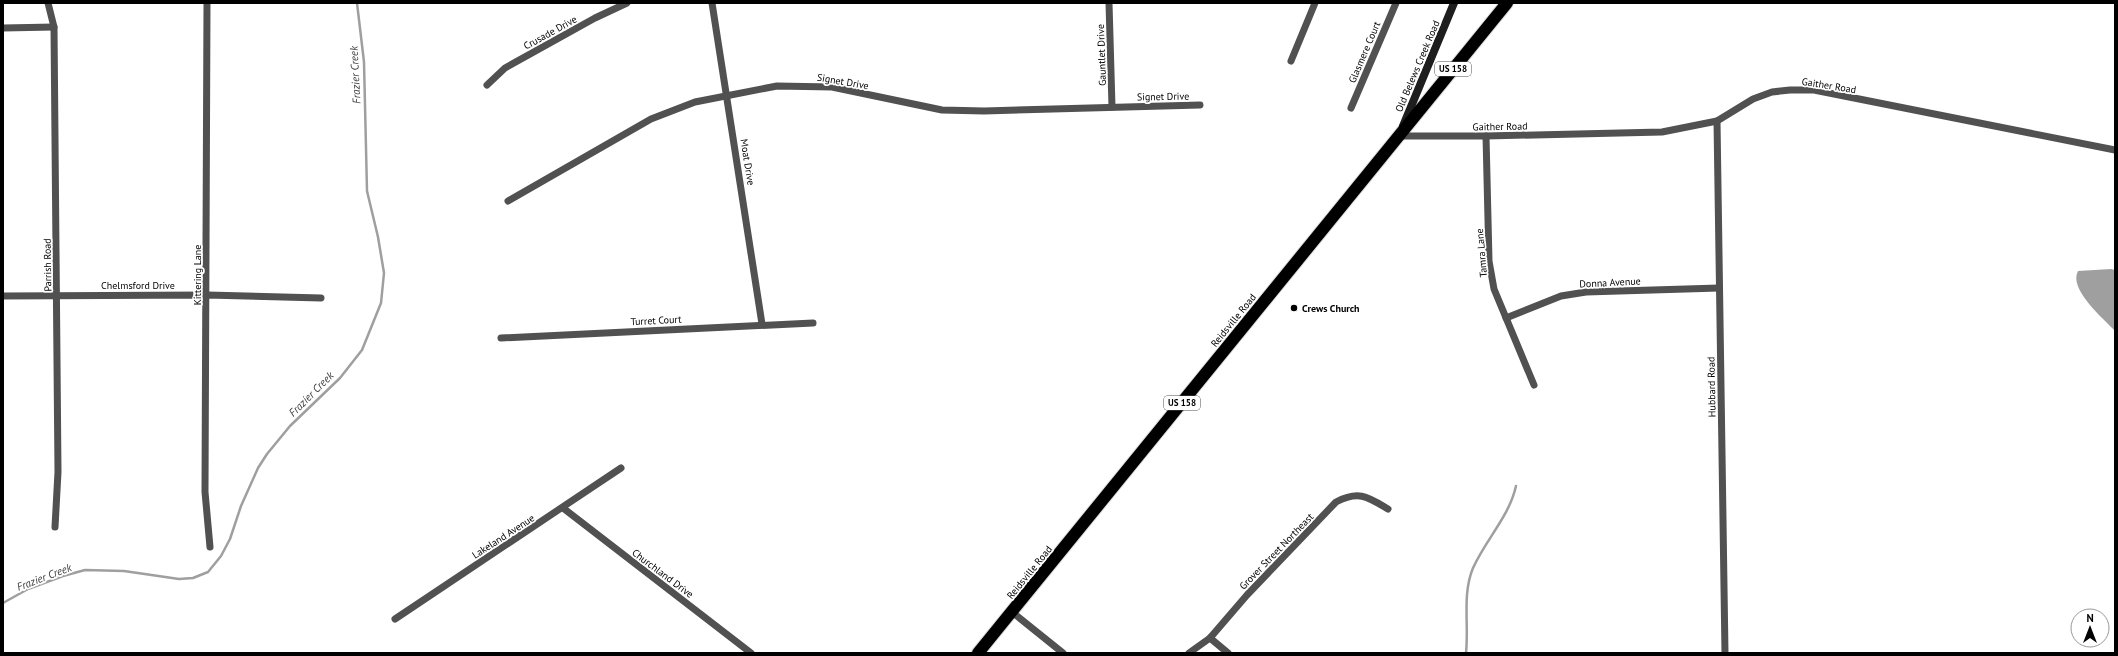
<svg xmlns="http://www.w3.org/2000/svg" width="2118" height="656" viewBox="0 0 2118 656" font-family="'PT Sans',sans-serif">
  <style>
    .water { fill: #9f9f9f }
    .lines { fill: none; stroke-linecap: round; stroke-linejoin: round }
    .stream { stroke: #9f9f9f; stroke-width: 2.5 }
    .highway-casing { stroke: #dbdbdb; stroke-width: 14 }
    .street { stroke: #515151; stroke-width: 7 }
    .secondary { stroke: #1e1e1e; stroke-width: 8 }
    .highway { stroke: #000; stroke-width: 12 }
    .poi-dot { fill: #000; stroke: #fff; stroke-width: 1.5 }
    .labels { text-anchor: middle; stroke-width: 3.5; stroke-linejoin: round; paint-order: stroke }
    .shield { fill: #fff; stroke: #4c4c4c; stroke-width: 1 }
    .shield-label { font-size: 9px; font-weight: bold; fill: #000 }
    .street-label { font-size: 10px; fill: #000; stroke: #fff }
    .poi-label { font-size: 10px; font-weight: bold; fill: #000; stroke: #fff; text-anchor: start }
    .water-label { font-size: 11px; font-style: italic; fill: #404040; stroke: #fff }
  </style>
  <rect width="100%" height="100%" fill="#fff"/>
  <!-- water -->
  <path class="water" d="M2111,269L2115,270V331C2104,319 2068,289 2078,271Z"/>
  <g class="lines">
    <!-- stream -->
    <g class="stream">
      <path d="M3,603L28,589L63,576L85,570L124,571L179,579L193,578L208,572L221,556L230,539L241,506L258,468L267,454L290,426L340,378L362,350L381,303L384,273L378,237L367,191L364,62L357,3"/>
      <path d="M1466,653C1469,625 1462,594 1473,568C1486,539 1509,517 1516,486"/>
    </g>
    <defs>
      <path id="highway" d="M978,653L1507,3"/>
    </defs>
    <!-- highway casing -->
    <use href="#highway" class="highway-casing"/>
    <!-- street -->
    <g class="street">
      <path d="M48,3L54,27L58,472L55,527"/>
      <path d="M207,3L205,492L210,547"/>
      <path d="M712,3L762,324"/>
      <path d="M1109,3L1112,107"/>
      <path d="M3,28L54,27"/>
      <path d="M1291,61L1315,3"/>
      <path d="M487,85L505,68L595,18L627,3"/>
      <path d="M1351,108L1396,3"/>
      <path d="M1717,121L1725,653"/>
      <path d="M1399,136H1486L1662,132L1717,121L1753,99L1772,92L1790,90H1814L2115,150"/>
      <path d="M1486,136L1489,261L1494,289L1534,385"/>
      <path d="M508,201L651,119L695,102L777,86L832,87L942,110L984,111L1200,105"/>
      <path d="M3,296L207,295L321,298"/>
      <path d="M1506,318L1561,296L1586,292L1719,288"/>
      <path d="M501,338L813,323"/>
      <path d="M563,508L751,653"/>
      <path d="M1012,612L1063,653"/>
      <path d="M395,619L621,468"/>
      <path d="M1210,638L1228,653"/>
      <path d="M1189,653L1210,638L1247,595L1336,502C1359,490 1368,497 1388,509"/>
    </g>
    <!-- secondary -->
    <path class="secondary" d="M1403,126L1454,3"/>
    <!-- highway -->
    <use href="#highway" class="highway"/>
  </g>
  <!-- markers -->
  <circle class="poi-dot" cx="1294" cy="308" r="4"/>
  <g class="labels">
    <!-- shield labels -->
    <g class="shield">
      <rect x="1435" y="62" width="36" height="14" rx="3"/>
      <rect x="1164" y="396" width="36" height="14" rx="3"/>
    </g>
    <g class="shield-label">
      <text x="1453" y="72">US 158</text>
      <text x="1182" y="406">US 158</text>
    </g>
    <!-- street labels -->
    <g class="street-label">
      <text transform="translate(550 32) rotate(-29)" y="4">Crusade Drive</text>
      <text transform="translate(1364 52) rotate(-67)" y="4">Glasmere Court</text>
      <text transform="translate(1101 55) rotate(-92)" y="4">Gauntlet Drive</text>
      <text transform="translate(1417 66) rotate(-67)" y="4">Old Belews Creek Road</text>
      <text transform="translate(843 81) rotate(10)" y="4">Signet Drive</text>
      <text transform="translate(1829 85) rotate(9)" y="4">Gaither Road</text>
      <text transform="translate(1163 96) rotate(-1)" y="4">Signet Drive</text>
      <text transform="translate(1500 126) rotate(-1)" y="4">Gaither Road</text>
      <text transform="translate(748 162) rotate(81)" y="4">Moat Drive</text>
      <text transform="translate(1481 253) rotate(-95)" y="4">Tamra Lane</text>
      <text transform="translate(47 265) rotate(-91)" y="4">Parrish Road</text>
      <text transform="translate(197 275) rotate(-90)" y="4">Kittering Lane</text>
      <text transform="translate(1610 282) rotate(-3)" y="4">Donna Avenue</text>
      <text x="138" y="289">Chelmsford Drive</text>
      <text transform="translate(656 320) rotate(-3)" y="4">Turret Court</text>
      <text transform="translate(1233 320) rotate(-51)" y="4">Reidsville Road</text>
      <text transform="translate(1711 387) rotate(-91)" y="4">Hubbard Road</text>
      <text transform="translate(503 536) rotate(-33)" y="4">Lakeland Avenue</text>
      <text transform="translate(1276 551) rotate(-46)" y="4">Grover Street Northeast</text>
      <text transform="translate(1029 572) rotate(-51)" y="4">Reidsville Road</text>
      <text transform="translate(663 573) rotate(37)" y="4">Churchland Drive</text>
    </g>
    <!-- poi labels -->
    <g class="poi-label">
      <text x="1302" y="312">Crews Church</text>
    </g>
    <!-- water labels -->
    <g class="water-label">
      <text transform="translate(355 75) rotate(-93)" y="4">Frazier Creek</text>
      <text transform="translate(311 394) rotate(-45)" y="4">Frazier Creek</text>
      <text transform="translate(44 577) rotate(-21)" y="4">Frazier Creek</text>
    </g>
  </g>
  <!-- border -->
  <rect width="2118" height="656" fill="none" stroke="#000000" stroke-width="8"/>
  <!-- north arrow -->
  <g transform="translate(2090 628)"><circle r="19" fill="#ffffff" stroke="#999999"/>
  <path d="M0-3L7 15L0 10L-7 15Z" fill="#000000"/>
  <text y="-6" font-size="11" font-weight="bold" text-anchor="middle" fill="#000000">N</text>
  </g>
</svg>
